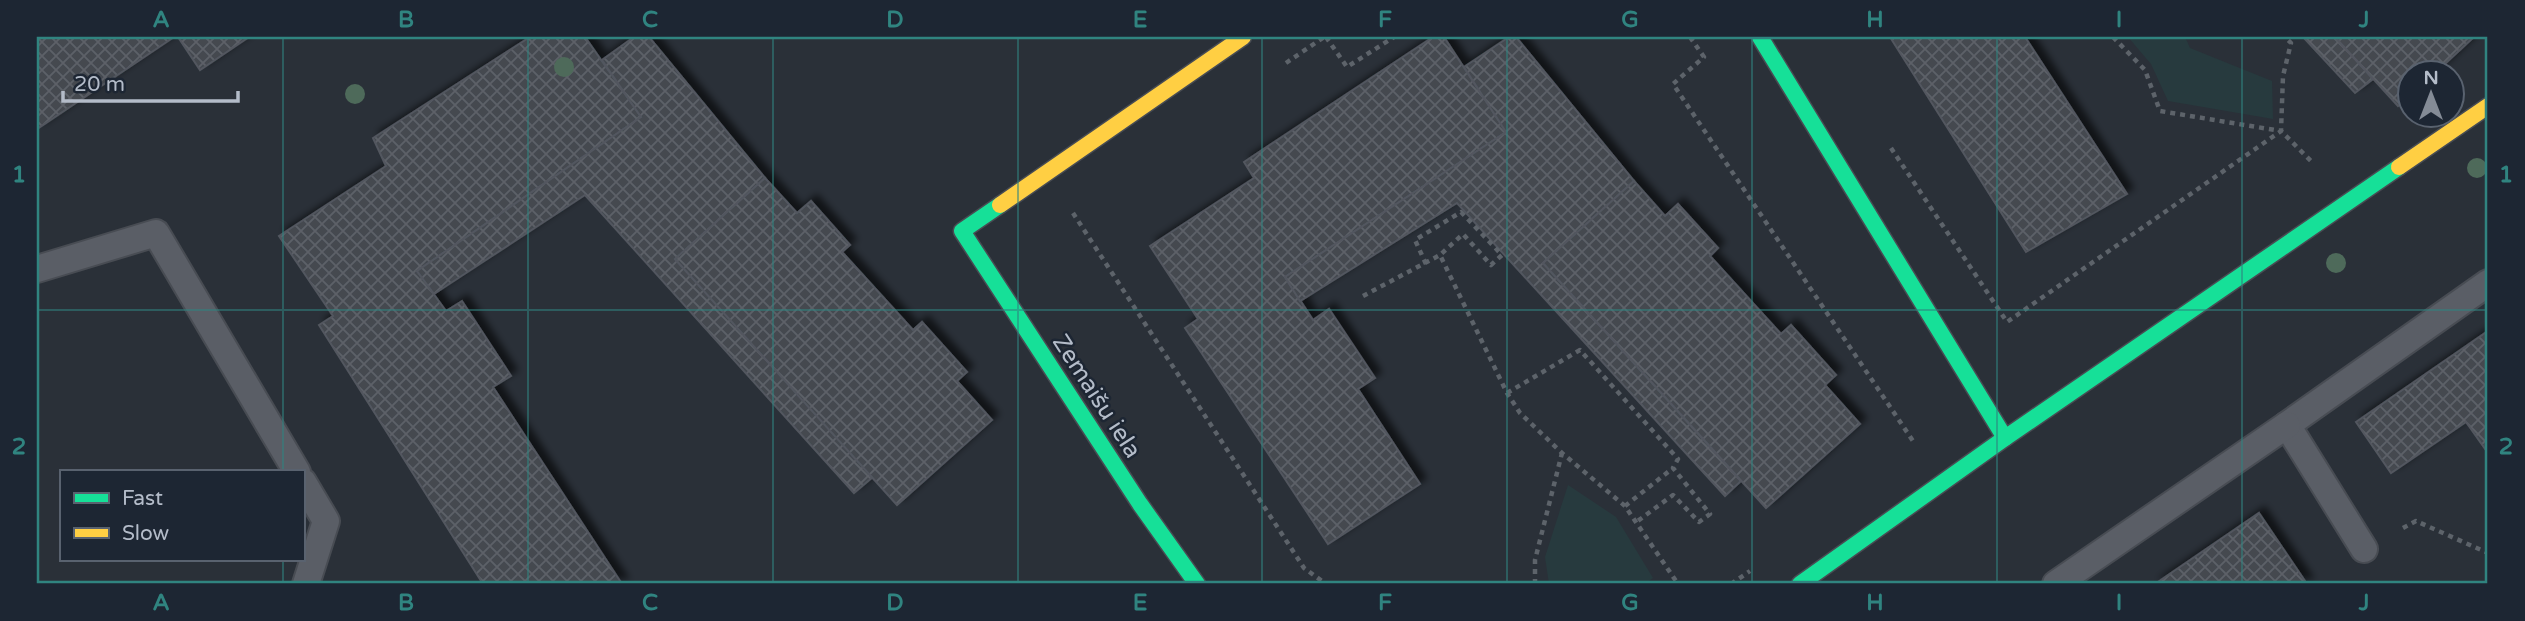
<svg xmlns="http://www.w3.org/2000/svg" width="2525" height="621" viewBox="0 0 2525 621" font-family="'Varela Round',sans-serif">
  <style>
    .park { fill: #273a3e }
    .building { fill: url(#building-cross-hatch); stroke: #52575f; stroke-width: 2; filter: url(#shadow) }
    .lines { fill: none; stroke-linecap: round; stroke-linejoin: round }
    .lane-casing { stroke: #484c53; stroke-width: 30 }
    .fast-casing { stroke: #484c53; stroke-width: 19 }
    .slow-casing { stroke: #484c53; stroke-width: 19 }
    .path { stroke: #5d636a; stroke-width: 4.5; stroke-dasharray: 5 5; stroke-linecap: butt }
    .lane { stroke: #5a5e66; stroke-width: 26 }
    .fast { stroke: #16e098; stroke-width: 16 }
    .slow { stroke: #ffcf43; stroke-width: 16 }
    .tree { fill: #4e6a5a }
    .grid { fill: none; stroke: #308480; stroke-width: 2; stroke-opacity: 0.55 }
    .labels { text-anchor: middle; stroke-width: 5; stroke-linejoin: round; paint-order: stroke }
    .street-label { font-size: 24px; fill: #b4bcc9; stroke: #1d2633 }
    .neatline { fill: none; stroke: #308480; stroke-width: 2.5 }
    .grid-label { font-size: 23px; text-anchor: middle; font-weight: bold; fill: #308480 }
  </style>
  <defs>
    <pattern id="building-cross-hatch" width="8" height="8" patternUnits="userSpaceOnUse" patternTransform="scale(1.75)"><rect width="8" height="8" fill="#444950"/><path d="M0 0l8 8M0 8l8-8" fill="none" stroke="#5d6168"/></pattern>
    <filter id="shadow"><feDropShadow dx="6" dy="-6" stdDeviation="3.5" flood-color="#0009"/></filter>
  </defs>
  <rect width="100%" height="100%" fill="#2a3038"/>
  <!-- park -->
  <g class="park">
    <path d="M2128,37H2185L2190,48L2272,81L2273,119L2168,101L2151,64Z"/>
    <path d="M1568,485L1616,517L1653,578L1645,584H1549L1545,557Z"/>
  </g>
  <!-- building -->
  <g class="building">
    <path d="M37,37H174L37,129Z"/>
    <path d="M178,37H249L200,70Z"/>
    <path d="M530,37H585L641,117L417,271L446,311L462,301L511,376L493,387L622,584H483L319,325L333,316L279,236L386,166L373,138Z"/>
    <path d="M634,37H649L765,178L675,259L873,477L854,493L585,195L434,294L417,271L641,117L602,60Z"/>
    <path d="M1433,37H1444L1506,132L1285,277L1313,320L1329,309L1375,378L1358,389L1420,484L1328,544L1185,328L1198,319L1150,246L1254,178L1244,162Z"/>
    <path d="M1509,37H1516L1634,181L1543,263L1741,481L1725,496L1457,203L1300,301L1285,277L1506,132L1464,67Z"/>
    <path d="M1890,37H2025L2127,194L2026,252Z"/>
    <path d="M2303,37H2335L2373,79L2355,93Z"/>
    <path d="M2335,37H2474L2434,74H2410V96L2398,106Z"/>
    <path d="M765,178L797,213L811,201L850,245L842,252L913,330L922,322L967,372L957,381L992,420L897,505L675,259Z"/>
    <path d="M1634,181L1665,216L1678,204L1718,248L1710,256L1781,334L1791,325L1836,375L1825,385L1860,424L1766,508L1543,263Z"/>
    <path d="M2488,331V453L2466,422L2391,473L2356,422Z"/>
    <path d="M2259,513L2307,584H2155Z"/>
  </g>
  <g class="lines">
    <defs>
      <g id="lane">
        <path d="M37,269L156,233L297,472"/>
        <path d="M303,482L326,521L306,584"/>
        <path d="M2364,549L2287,425L2488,283"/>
        <path d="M2056,584L2287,425"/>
      </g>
      <g id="fast">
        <path d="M1760,37L2005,438"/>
        <path d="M1000,205L962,231L1140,504L1197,584"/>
        <path d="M1800,584L2005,438L2399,167"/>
      </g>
      <g id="slow">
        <path d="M2399,167L2488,106"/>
        <path d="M1000,205L1243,37"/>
      </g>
    </defs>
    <!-- lane casing -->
    <use href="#lane" class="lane-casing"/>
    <!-- fast casing -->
    <use href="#fast" class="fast-casing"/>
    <!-- slow casing -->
    <use href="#slow" class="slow-casing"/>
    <!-- path -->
    <g class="path">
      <path d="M1326,37L1347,67L1394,37"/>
      <path d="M1690,37L1704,57L1673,84L1913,441"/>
      <path d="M2113,37L2145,70L2160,111L2281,131L2283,76L2291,43L2285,37"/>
      <path d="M1286,63L1324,37"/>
      <path d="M1891,148L2007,322L2281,131L2314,164"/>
      <path d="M1073,213L1304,568L1326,584"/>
      <path d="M1426,264L1415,240L1461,212L1502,255L1491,265L1463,234L1440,255"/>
      <path d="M1363,296L1440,255L1507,393L1520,413L1562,453L1625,506L1678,584"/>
      <path d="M1507,393L1580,350L1678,459L1673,468L1710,514L1699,522L1673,495L1635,523"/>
      <path d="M1625,506L1673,468"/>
      <path d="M2403,528L2416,521L2488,553"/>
      <path d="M1535,584V560L1562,453"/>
      <path d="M1731,584L1750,571"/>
    </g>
    <!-- lane -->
    <use href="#lane" class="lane"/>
    <!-- fast -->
    <use href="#fast" class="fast"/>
    <!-- slow -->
    <use href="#slow" class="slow"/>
  </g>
  <!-- trees -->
  <g class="tree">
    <circle cx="564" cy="67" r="10"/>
    <circle cx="355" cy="94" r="10"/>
    <circle cx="2477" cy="168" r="10"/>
    <circle cx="2336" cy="263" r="10"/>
  </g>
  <!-- grid -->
  <path class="grid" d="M283,37V472M528,37V584M773,37V584M1018,37V584M1262,37V584M1507,37V584M1752,37V584M1997,37V584M2242,37V584M37,310H2488M283,560V584"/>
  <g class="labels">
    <!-- street labels -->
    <g class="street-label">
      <text transform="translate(1097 396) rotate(57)" y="8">Zemaišu iela</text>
    </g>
  </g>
  <!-- border -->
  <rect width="2525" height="621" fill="none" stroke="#1d2633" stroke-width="77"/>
  <!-- legend -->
  <rect x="60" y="470" width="245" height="91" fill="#1d2633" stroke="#59626f" stroke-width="2"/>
  <rect x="74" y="493" width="35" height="10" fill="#16e098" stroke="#59626f" stroke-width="2"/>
  <text x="122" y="505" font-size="21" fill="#b4bcc9">Fast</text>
  <rect x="74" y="528" width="35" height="10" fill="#ffcf43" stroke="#59626f" stroke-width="2"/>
  <text x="122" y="540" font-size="21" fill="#b4bcc9">Slow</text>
  <!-- north arrow -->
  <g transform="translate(2431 94)"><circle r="33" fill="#1d2633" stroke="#59626f" stroke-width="2"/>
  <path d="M0-5L12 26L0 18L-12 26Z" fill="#848b96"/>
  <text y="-10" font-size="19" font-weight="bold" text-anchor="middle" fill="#b4bcc9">N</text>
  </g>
  <!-- scale -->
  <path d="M63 91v10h175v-10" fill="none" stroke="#b4bcc9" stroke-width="3.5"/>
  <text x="74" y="91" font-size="21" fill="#b4bcc9" stroke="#1d2633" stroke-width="5" paint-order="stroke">20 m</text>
  <rect x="38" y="38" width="2448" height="544" class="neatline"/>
  <g class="grid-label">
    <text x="161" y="27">A</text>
    <text x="406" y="27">B</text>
    <text x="650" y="27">C</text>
    <text x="895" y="27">D</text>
    <text x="1140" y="27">E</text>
    <text x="1385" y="27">F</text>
    <text x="1630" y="27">G</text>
    <text x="1875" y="27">H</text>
    <text x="2119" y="27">I</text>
    <text x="2364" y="27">J</text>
    <text x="19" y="182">1</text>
    <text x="2506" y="182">1</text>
    <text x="19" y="454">2</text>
    <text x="2506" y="454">2</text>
    <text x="161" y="610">A</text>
    <text x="406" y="610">B</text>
    <text x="650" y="610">C</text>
    <text x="895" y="610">D</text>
    <text x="1140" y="610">E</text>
    <text x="1385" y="610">F</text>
    <text x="1630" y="610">G</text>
    <text x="1875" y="610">H</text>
    <text x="2119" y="610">I</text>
    <text x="2364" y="610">J</text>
  </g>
</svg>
